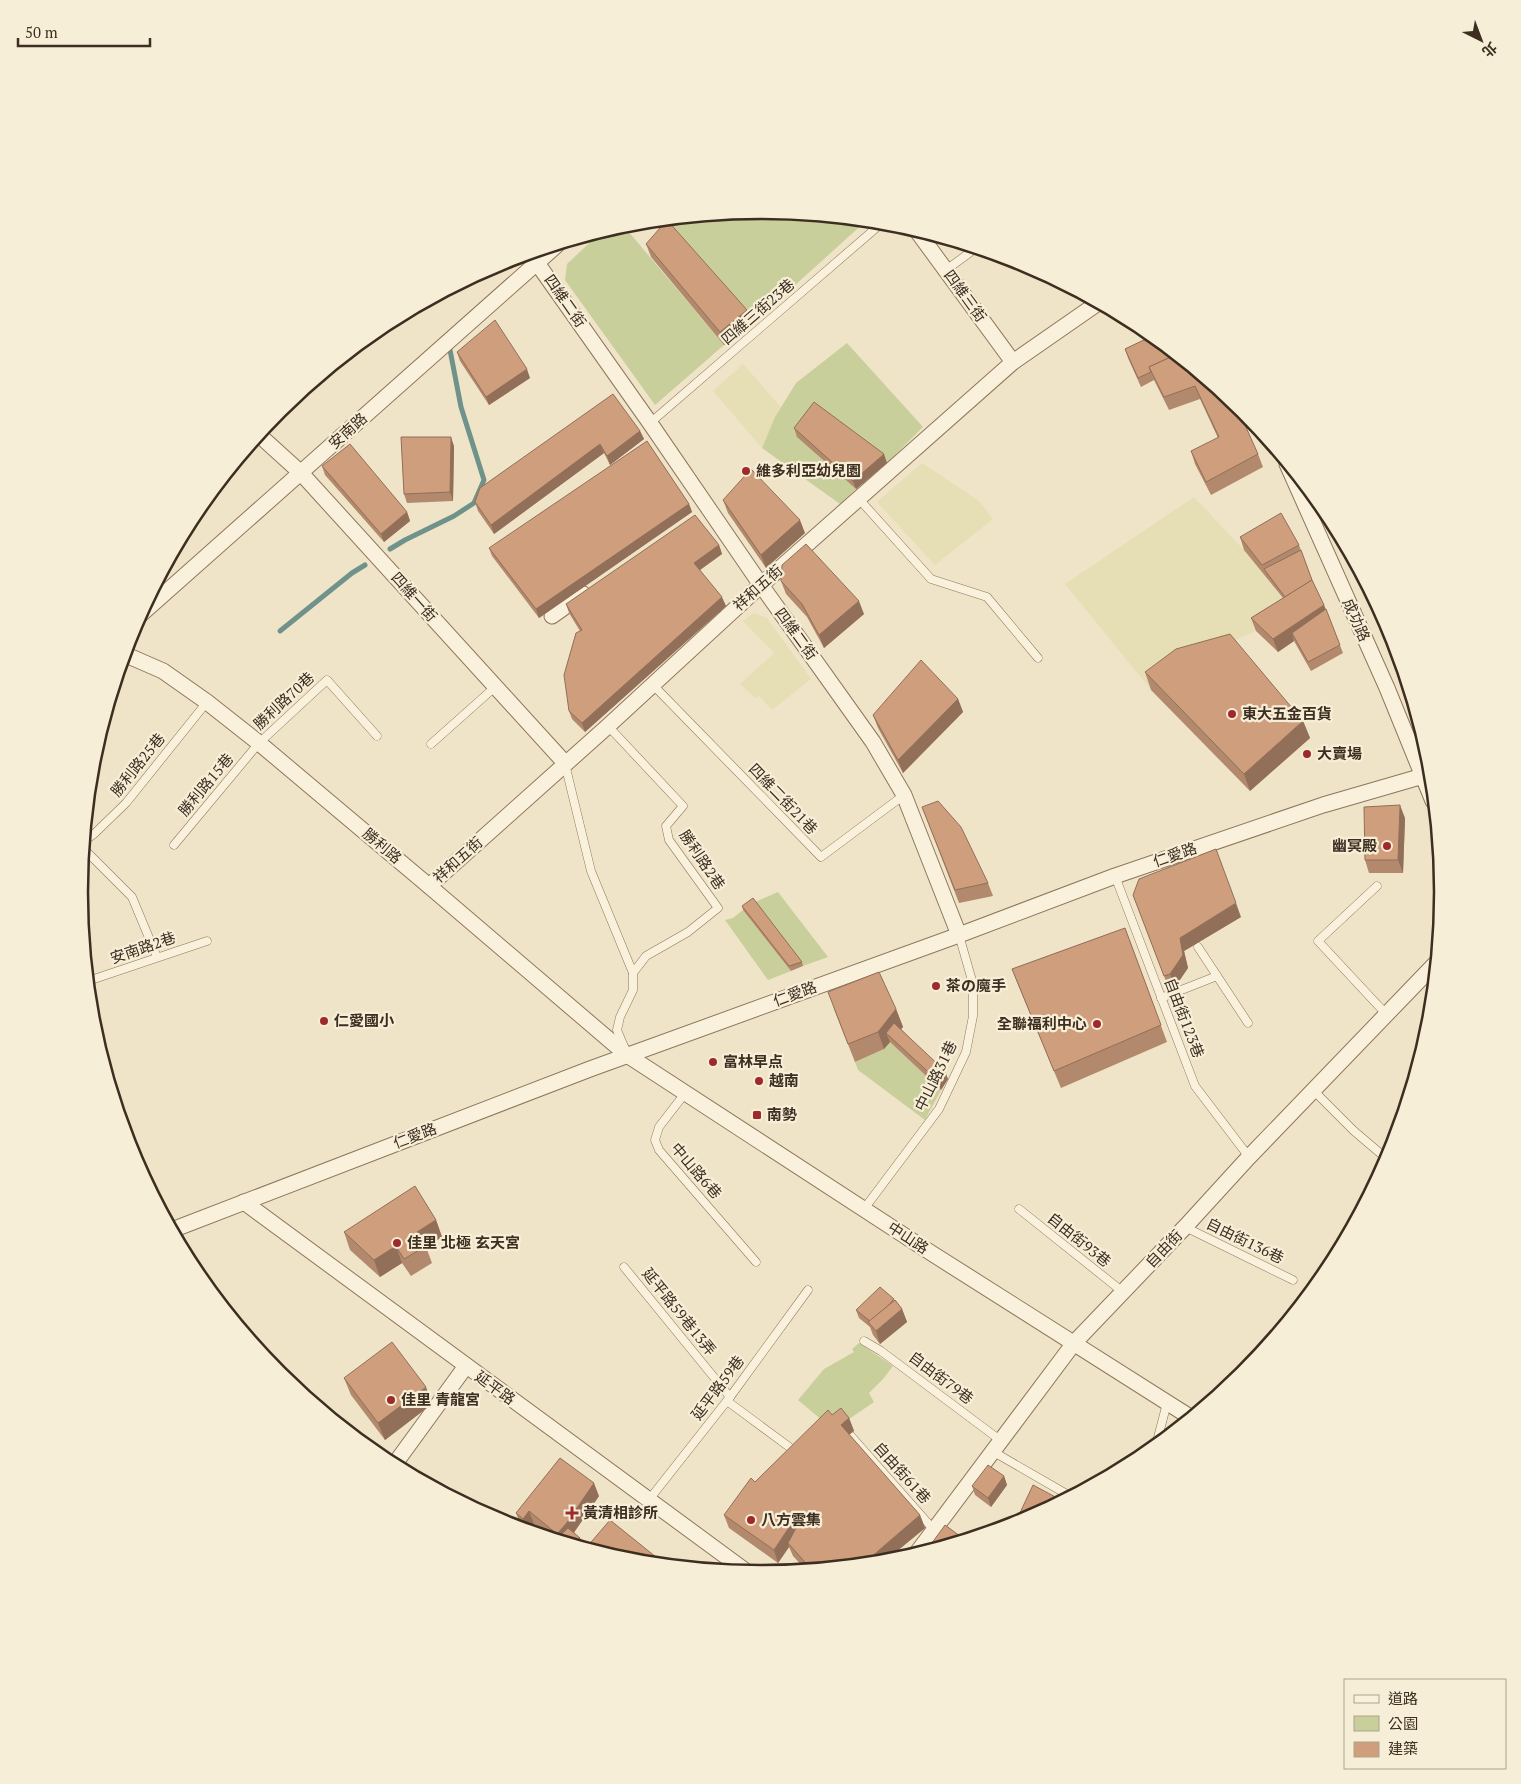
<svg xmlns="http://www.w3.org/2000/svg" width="1521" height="1784" viewBox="0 0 1521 1784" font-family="'PT Serif','Noto Sans TC','Noto Sans JP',serif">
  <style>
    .farmland { fill: #e6deb5 }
    .green { fill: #c9cf9b }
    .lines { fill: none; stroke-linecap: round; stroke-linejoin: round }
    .stream { stroke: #6f938a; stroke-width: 5 }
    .lane-casing { stroke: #8d765c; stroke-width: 9 }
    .street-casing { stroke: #8d765c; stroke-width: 17 }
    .lane { stroke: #faf1dc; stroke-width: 8 }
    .street { stroke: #faf1dc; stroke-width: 15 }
    .wall { fill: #b2896c }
    .shaded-wall { fill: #916f58 }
    .building { fill: #cf9f7d; stroke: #916f58 }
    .poi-dot { fill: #9e2a2b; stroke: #f7eed8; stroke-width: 2 }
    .labels { text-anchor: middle; stroke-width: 4.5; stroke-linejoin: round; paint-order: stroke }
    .street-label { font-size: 15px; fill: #3d2e20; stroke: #f7eed8 }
    .poi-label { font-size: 15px; font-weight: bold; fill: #3d2e20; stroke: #f7eed8; text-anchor: start }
    .rim { fill: none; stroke: #3d2e20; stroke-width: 2.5 }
  </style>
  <rect width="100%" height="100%" fill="#f0e4c8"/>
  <!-- farmland -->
  <g class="farmland">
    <path d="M743,364L781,407L775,417L762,448L713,391Z"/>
    <path d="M922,463L979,501L993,519L935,565L877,502Z"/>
    <path d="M1194,497L1244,550L1291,609L1256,631L1231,642L1151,690L1065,584Z"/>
    <path d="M754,613L767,618L811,679L772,710L759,696L755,698L740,684L774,653L743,621Z"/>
  </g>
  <!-- green -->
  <g class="green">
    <path d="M761,210L866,221L752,324L660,220Z"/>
    <path d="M623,225L724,345L655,405L565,280L567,264L602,231Z"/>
    <path d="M847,343L923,427L887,463L798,437L856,489L840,504L762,448L775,417L796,383Z"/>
    <path d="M778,892L828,957L803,966L755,902Z"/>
    <path d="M743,910L791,971L768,980L725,920L733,918Z"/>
    <path d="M889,1041L941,1090L925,1120L858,1070L855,1062L884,1049Z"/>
    <path d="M859,1343L893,1366L884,1378L869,1393L874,1402L836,1428L829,1426L798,1400L824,1369L854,1352L852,1349Z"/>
  </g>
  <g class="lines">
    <!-- stream -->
    <g class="stream">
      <path d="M390,549L405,540L454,516L474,503L484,480L461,407L450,350"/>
      <path d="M280,631L352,573L365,565"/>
    </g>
    <defs>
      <g id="lane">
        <path d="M946,270L976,248"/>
        <path d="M650,423L883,222"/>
        <path d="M859,499L931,579L987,597L1038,658"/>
        <path d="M653,685L821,857L904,795"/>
        <path d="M608,726L683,806L666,826L669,840L718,908L688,932L646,956L633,973V990L620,1017L617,1030L625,1049"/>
        <path d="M431,744L495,687"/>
        <path d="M565,764L591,871L633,973"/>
        <path d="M84,841L94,834L126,803L207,702"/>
        <path d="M174,845L259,743L327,680L377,736"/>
        <path d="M83,848L132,897L157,957"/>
        <path d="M1115,876L1195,1086L1249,1157"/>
        <path d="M1377,886L1318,941L1387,1015"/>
        <path d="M1198,947L1248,1023"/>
        <path d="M88,981L207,941"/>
        <path d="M1161,998L1217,976"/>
        <path d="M1314,1091L1354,1131L1387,1159"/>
        <path d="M686,1092L659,1127L655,1140L659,1150L756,1262"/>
        <path d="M864,1209L939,1109L966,1052L973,1016V984L959,935"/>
        <path d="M1019,1209L1123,1292"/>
        <path d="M1185,1227L1293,1280"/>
        <path d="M624,1267L730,1397"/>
        <path d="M864,1341L881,1351L1000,1440"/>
        <path d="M727,1401L796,1452"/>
        <path d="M850,1435L934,1530"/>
        <path d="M1156,1445L1167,1403"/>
        <path d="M992,1451L1070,1496"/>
        <path d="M648,1501L730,1397L808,1290"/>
      </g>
      <g id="street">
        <path d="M917,231L1013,362"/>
        <path d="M530,253L650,423L761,585L873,742L904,795L959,935"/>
        <path d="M258,434L301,473L565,763"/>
        <path d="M1287,464L1387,688L1433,801"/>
        <path d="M552,616L583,594"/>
        <path d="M138,617L557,245"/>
        <path d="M124,654L163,671L207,702L259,743L429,886L627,1055L925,1249L1190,1417"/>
        <path d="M429,886L608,726L761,585L1013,362L1098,303"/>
        <path d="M244,1202L747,1572"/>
        <path d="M172,1230L590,1069L959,935L1115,876L1323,805L1423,776L1431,773"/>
        <path d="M394,1465L466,1366"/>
        <path d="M916,1554L1074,1343L1185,1227L1249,1157L1435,964"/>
      </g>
    </defs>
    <!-- lane casing -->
    <use href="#lane" class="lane-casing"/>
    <!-- street casing -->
    <use href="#street" class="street-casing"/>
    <!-- lane -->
    <use href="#lane" class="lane"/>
    <!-- street -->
    <use href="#street" class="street"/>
  </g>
  <!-- wall -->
  <g class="wall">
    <path d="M646,244L747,310L752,324L724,345L651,257Z"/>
    <path d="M1150,337L1258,454L1263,467L1211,495L1195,464L1191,451L1218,438L1200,399L1169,410L1154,380L1141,387L1128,358L1125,349Z"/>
    <path d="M457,352L530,378L489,405L460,361Z"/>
    <path d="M794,428L887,463L856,489L797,437Z"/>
    <path d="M640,431L644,439L610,465L604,453L494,534L478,511L475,502L480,488Z"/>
    <path d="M454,446L453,501L407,503L404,494Z"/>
    <path d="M322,466L407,512L410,521L384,542L325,475Z"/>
    <path d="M723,500L805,533L766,568L728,513Z"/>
    <path d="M689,504L692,512L539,618L492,556L489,548Z"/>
    <path d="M1240,537L1299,545L1312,580L1324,605L1343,653L1311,671L1294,641L1278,652L1256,631L1251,618L1283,598L1244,550Z"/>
    <path d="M719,545L722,554L700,570L726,606L585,732L572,719L569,711L580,631L569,613L566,604Z"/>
    <path d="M781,581L864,614L824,648L807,617L786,594Z"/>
    <path d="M1145,672L1303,721L1310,738L1250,791L1151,690Z"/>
    <path d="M958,699L963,712L903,773L878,728L873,715Z"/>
    <path d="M922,807L988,883L993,896L959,903Z"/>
    <path d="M1405,818L1403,873H1369L1365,860Z"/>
    <path d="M1133,895L1241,917L1184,951L1188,968L1175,987L1169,989Z"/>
    <path d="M742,906L802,962L803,966L791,971L743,910Z"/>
    <path d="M1125,928L1167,1042L1061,1088L1019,987L1012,969Z"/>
    <path d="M834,1009H896L903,1027L901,1029L948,1079L941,1090L890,1042L884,1049L855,1062Z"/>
    <path d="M436,1220L442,1237L426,1247L432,1263L411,1276L402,1263L380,1277L350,1250L344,1232Z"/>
    <path d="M895,1300L902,1309L907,1322L880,1344L873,1335L870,1327L859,1318L856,1310Z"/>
    <path d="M344,1378L432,1404L385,1440L351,1395Z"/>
    <path d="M832,1415L849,1418L854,1431L849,1435L920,1515L925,1528L885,1561L805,1569L793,1556L789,1547L778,1563L729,1528L724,1515L755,1482Z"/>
    <path d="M1004,1476L1007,1485L991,1507L975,1495L972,1486Z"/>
    <path d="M1072,1495L1020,1522L1018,1517L1061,1500Z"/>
    <path d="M599,1496L574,1532L584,1546L583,1547L550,1537L534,1524L529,1531L526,1530L521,1526L516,1513Z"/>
  </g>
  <!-- shaded-wall -->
  <g class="shaded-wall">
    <path d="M747,310L752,324L724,345L720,332Z"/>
    <path d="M527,369L530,378L489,405L486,397Z"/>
    <path d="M640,431L644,439L610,465L607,456Z"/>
    <path d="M451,437L454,446L453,501L450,492Z"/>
    <path d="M600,444L604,453L494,534L491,525Z"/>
    <path d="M884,454L887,463L856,489L853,481Z"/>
    <path d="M689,504L692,512L539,618L536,609Z"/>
    <path d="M407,512L410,521L384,542L381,534Z"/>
    <path d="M800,520L805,533L766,568L761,555Z"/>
    <path d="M719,545L722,554L697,572L694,563Z"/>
    <path d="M722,597L726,606L585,732L582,723Z"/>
    <path d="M859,601L864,614L824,648L819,635Z"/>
    <path d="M1324,605L1329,618L1292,633L1294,641L1278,652L1273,639Z"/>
    <path d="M958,699L963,712L903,773L898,760Z"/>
    <path d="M1303,721L1310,738L1250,791L1244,774Z"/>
    <path d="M1400,805L1405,818L1403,873L1398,860Z"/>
    <path d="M1236,903L1241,917L1184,951L1188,968L1175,987L1170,974L1180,938Z"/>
    <path d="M896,1009L903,1027L893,1039L886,1033L890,1042L884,1049L878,1032Z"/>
    <path d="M945,1071L948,1079L941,1090L938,1081Z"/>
    <path d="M436,1220L442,1237L426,1247L417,1232Z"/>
    <path d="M396,1246L402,1263L380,1277L374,1260Z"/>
    <path d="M902,1309L907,1322L880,1344L876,1331Z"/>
    <path d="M426,1387L432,1404L385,1440L378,1423Z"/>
    <path d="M849,1418L854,1431L845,1438L841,1425Z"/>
    <path d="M1004,1476L1007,1485L991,1507L988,1498Z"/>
    <path d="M594,1483L599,1496L571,1537L559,1540L557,1534Z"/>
    <path d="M529,1511L534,1524L529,1531L528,1530L523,1519Z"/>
    <path d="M920,1515L925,1528L885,1561L863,1564Z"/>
    <path d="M792,1523L797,1536L788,1543L789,1547L778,1563L774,1550Z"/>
    <path d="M580,1538L584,1546L583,1547L573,1544Z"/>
    <path d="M656,1557L658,1564L651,1563Z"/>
  </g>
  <!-- building -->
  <g class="building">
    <path d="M667,220L747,310L720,332L646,244Z"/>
    <path d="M495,320L527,369L486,397L457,352Z"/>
    <path d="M1150,334L1175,355L1149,367L1151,372L1138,378L1125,349L1150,337Z"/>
    <path d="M1175,355L1236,405L1258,454L1206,482L1191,451L1219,437L1195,386L1164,397L1149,367Z"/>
    <path d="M613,394L640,431L607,456L600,444L491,525L475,502L480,488Z"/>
    <path d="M814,402L884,454L853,481L794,428Z"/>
    <path d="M401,437H451L450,492L404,494Z"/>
    <path d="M647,441L689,504L536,609L489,548Z"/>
    <path d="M350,444L407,512L381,534L322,466Z"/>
    <path d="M751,469L800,520L761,555L723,500Z"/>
    <path d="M1281,513L1299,545L1262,565L1240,537Z"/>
    <path d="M695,515L719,545L694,563L722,597L582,723L569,711L564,675L576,633L582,630L566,604Z"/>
    <path d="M806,544L859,601L819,635L802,604L781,581L782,565Z"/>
    <path d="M1301,550L1312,580L1285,597L1264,569Z"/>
    <path d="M1312,580L1324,605L1273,639L1251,618Z"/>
    <path d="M1326,609L1340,645L1308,662L1292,633Z"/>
    <path d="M1230,634L1303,721L1244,774L1145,672L1176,649Z"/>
    <path d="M921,660L958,699L898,760L873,715Z"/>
    <path d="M938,801L961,827L988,883L955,890L922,807Z"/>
    <path d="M1400,805L1398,860H1365L1364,807Z"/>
    <path d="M1216,849L1236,903L1180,938L1183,955L1170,974L1164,976L1133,895L1139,879Z"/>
    <path d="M753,898L802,962L789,966L742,906Z"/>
    <path d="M1125,928L1161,1025L1054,1071L1012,969Z"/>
    <path d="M879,972L896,1009L878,1032L848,1044L828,992Z"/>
    <path d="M894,1023L945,1071L938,1081L886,1033Z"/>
    <path d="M415,1186L436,1220L417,1232L426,1246L404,1259L396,1246L374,1260L344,1232Z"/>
    <path d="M880,1287L894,1299L888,1306L870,1321L856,1310Z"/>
    <path d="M895,1300L902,1309L876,1331L868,1322Z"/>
    <path d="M392,1342L426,1387L378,1423L344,1378Z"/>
    <path d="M841,1408L849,1418L841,1425L920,1515L863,1564L811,1569L788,1543L796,1528L792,1523L774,1550L724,1515L751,1478L755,1482L828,1410L832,1415Z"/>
    <path d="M1161,1437L1164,1439L1159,1442Z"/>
    <path d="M560,1458L594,1483L566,1524L557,1534L529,1511L523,1519L516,1513Z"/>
    <path d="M988,1465L1004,1476L988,1498L972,1486Z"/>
    <path d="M1033,1485L1061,1500L1065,1491L1072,1495L1025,1520L1018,1517Z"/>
    <path d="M610,1520L656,1557L651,1563L627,1561L586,1548Z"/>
    <path d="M945,1525L964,1539L932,1549L929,1547Z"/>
    <path d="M568,1528L580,1538L573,1544L557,1539Z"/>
    <path d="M696,1563L703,1568L694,1567Z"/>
  </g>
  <!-- markers -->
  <g class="poi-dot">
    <circle cx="746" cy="471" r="5"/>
    <circle cx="1232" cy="714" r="5"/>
    <circle cx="1307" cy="754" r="5"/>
    <circle cx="1387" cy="846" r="5"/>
    <circle cx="936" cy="986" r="5"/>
    <circle cx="324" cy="1021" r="5"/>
    <circle cx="1097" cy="1024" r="5"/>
    <circle cx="713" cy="1062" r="5"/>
    <circle cx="759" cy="1081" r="5"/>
    <rect x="752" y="1110" width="10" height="10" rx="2.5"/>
    <circle cx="397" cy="1243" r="5"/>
    <circle cx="391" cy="1400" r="5"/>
    <path d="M569.5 1505.5h5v5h5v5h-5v5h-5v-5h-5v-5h5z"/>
    <circle cx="751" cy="1520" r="5"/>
  </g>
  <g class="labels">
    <!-- street labels -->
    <g class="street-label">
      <text transform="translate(965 296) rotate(54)" y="5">四維三街</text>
      <text transform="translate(565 301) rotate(55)" y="5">四維二街</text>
      <text transform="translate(758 312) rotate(-41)" y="5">四維三街23巷</text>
      <text transform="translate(348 431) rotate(-42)" y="5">安南路</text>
      <text transform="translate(758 588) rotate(-42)" y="5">祥和五街</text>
      <text transform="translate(414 597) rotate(48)" y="5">四維一街</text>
      <text transform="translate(1356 620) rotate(66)" y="5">成功路</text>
      <text transform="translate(796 634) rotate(54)" y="5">四維二街</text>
      <text transform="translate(284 701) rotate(-43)" y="5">勝利路70巷</text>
      <text transform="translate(138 765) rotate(-51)" y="5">勝利路25巷</text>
      <text transform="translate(206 785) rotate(-50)" y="5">勝利路15巷</text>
      <text transform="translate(783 799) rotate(46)" y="5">四維二街21巷</text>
      <text transform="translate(382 846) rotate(40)" y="5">勝利路</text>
      <text transform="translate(1175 855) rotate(-19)" y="5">仁愛路</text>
      <text transform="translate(458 860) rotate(-42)" y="5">祥和五街</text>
      <text transform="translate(702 860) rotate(56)" y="5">勝利路2巷</text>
      <text transform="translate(143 948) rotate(-19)" y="5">安南路2巷</text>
      <text transform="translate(795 994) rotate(-20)" y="5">仁愛路</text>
      <text transform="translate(1184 1018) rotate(69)" y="5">自由街123巷</text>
      <text transform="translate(936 1076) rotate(-64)" y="5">中山路31巷</text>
      <text transform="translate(415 1136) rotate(-21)" y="5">仁愛路</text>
      <text transform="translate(696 1171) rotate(49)" y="5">中山路6巷</text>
      <text transform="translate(908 1238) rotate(33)" y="5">中山路</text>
      <text transform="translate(1079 1240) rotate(39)" y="5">自由街93巷</text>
      <text transform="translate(1245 1241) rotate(26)" y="5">自由街136巷</text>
      <text transform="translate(1164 1249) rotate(-46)" y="5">自由街</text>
      <text transform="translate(679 1312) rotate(51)" y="5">延平路59巷13弄</text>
      <text transform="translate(941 1378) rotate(37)" y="5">自由街79巷</text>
      <text transform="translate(495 1388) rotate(36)" y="5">延平路</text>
      <text transform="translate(718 1388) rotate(-53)" y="5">延平路59巷</text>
      <text transform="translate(902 1473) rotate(48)" y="5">自由街61巷</text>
    </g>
    <!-- poi labels -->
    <g class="poi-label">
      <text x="756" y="476">維多利亞幼兒園</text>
      <text x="1242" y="719">東大五金百貨</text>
      <text x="1317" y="759">大賣場</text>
      <text x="1377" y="851" text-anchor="end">幽冥殿</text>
      <text x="946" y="991">茶の魔手</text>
      <text x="334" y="1026">仁愛國小</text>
      <text x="1087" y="1029" text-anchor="end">全聯福利中心</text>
      <text x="723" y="1067">富林早点</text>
      <text x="769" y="1086">越南</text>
      <text x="767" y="1120">南勢</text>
      <text x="407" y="1248">佳里 北極 玄天宮</text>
      <text x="401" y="1405">佳里 青龍宮</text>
      <text x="583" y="1518">黃清相診所</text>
      <text x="761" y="1525">八方雲集</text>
    </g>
  </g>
  <!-- crop -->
  <path d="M0 0H1521V1784H0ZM88 892a673 673 0 1 1 1346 0a673 673 0 1 1-1346 0Z" fill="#f7eed8" fill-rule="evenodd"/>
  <path class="rim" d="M88 892a673 673 0 1 1 1346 0a673 673 0 1 1-1346 0Z"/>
  <!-- legend -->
  <rect x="1344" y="1679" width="162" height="90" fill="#f7eed8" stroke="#ada18e"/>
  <rect x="1354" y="1695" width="25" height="8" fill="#faf1dc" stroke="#ada18e"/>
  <text x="1388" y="1704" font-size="15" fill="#3d2e20">道路</text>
  <rect x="1354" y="1716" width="25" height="15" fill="#c9cf9b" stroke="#ada18e"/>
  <text x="1388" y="1729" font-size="15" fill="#3d2e20">公園</text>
  <rect x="1354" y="1742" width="25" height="15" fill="#cf9f7d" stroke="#ada18e"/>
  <text x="1388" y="1754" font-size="15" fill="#3d2e20">建築</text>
  <!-- north arrow -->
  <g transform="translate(1481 40) rotate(138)" stroke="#f7eed8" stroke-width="4" paint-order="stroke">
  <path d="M0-4L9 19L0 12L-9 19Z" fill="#3d2e20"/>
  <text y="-8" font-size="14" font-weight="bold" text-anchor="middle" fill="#3d2e20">北</text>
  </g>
  <!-- scale -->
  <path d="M18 38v8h132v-8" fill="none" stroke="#3d2e20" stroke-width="2.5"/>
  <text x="25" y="38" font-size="15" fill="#3d2e20" stroke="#f7eed8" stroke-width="4" paint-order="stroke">50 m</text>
</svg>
